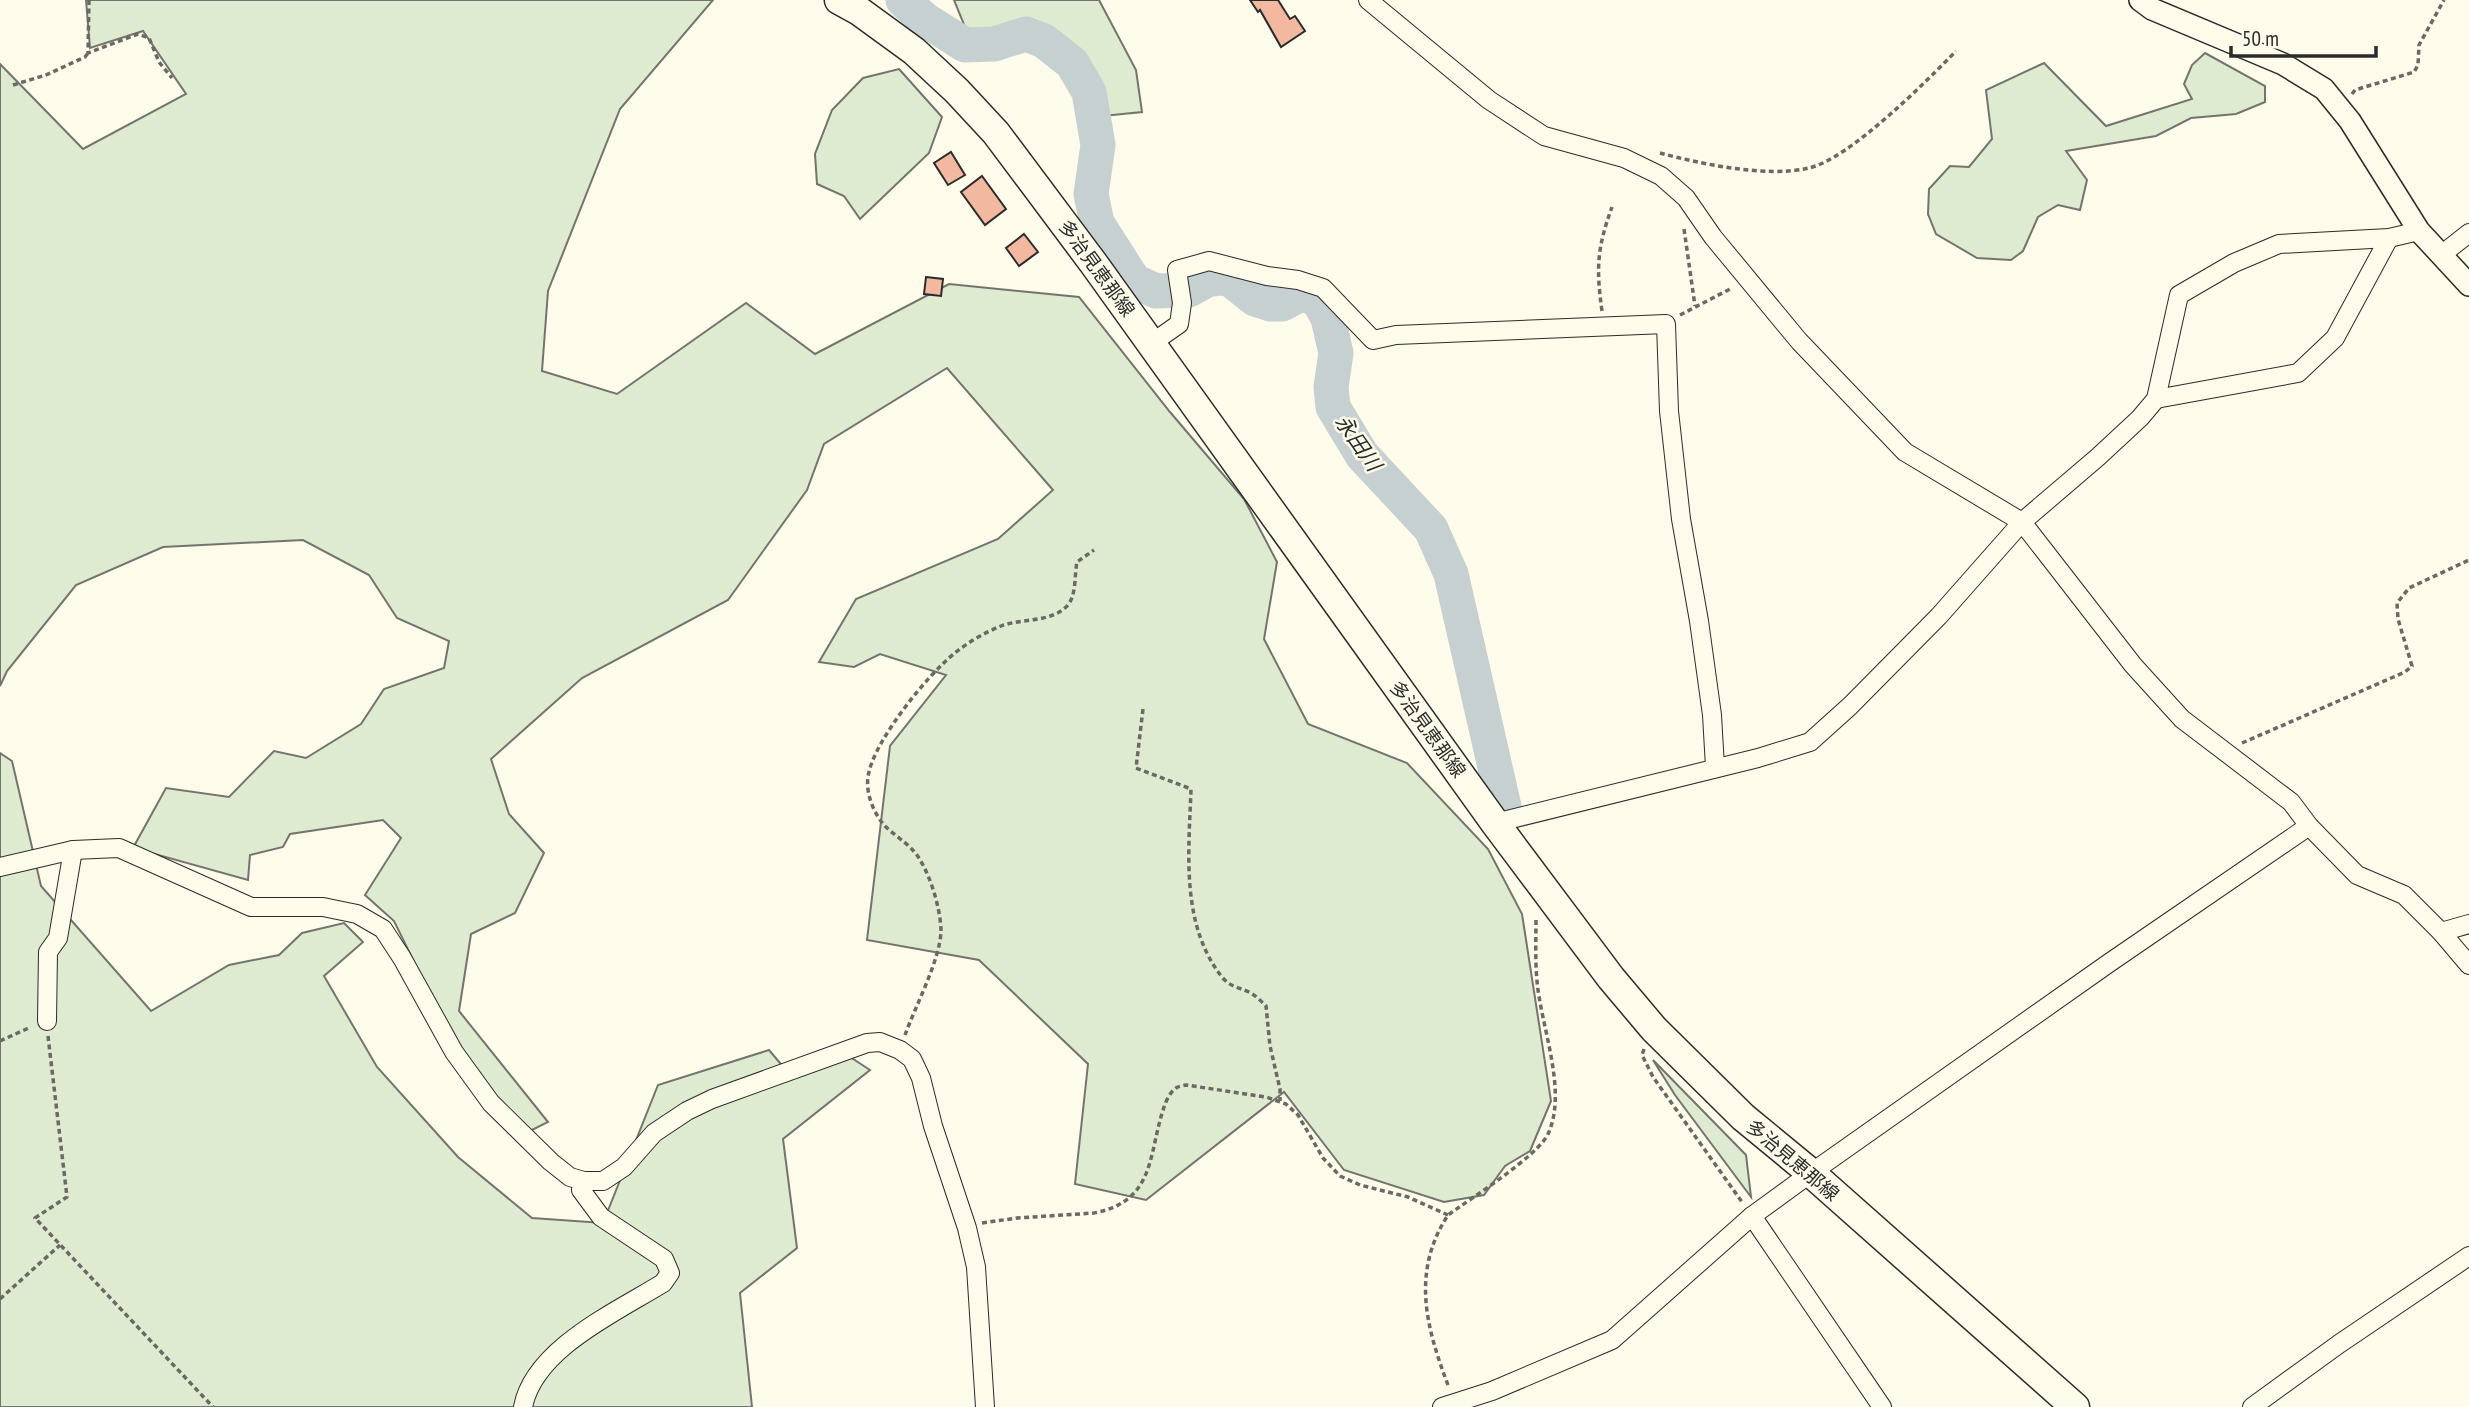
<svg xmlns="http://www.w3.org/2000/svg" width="2469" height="1407" viewBox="0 0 2469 1407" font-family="'PT Sans Narrow','Noto Sans JP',sans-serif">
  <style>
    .green { fill: #deebd1; stroke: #74746e; stroke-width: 2 }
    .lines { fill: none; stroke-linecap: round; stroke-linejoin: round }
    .river { stroke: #c7d0d0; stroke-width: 35 }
    .building { fill: #f2b8a0; stroke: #2b2b2b; stroke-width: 2 }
    .minor-casing { stroke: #2b2b2b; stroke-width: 20 }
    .tertiary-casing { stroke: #2b2b2b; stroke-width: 24 }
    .primary-casing { stroke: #2b2b2b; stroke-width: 31 }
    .path { stroke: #6a6964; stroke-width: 3.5; stroke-dasharray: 5 3.5; stroke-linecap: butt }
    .minor { stroke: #fdfbea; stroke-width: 18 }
    .tertiary { stroke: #fdfbea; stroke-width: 21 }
    .primary { stroke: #fdfbea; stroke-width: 28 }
    .labels { text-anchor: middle; stroke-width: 5; stroke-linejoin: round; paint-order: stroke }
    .street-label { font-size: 19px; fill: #2b2b2b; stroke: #fdfbea }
    .water-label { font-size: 21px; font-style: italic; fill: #2b2b2b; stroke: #fdfbea }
  </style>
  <rect width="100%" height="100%" fill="#fdfbea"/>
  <!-- green -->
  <g class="green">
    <path d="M86,0H713L620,109L548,291L542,371L617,394L746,303L815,354L949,284L1079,297L1170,412L1244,499L1277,562L1264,639L1308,724L1407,763L1488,849L1522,914L1551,1101L1530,1151L1505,1166L1484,1195L1444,1202L1344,1170L1284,1092L1146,1200L1075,1184L1088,1064L979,960L867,940L890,746L946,675L880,654L854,667L819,662L856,599L998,539L1053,490L947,368L824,444L807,490L728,600L582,678L491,759L509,814L544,853L515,913L471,934L459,1011L548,1122L528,1132L472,1071L433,1000L394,921L365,895L401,838L383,820L290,834L283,847L250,855L248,880L133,848L166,788L229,797L274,751L306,758L361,724L384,689L444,668L449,641L397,618L369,575L303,540L163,547L76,585L7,671L0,686V64L83,149L186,94L143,31L90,48Z"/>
    <path d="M954,0H1099L1136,70L1142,112L1103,116L1095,88L1080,57L1056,36L1024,23L967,32Z"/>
    <path d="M2205,53L2265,86V102L2236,114L2191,118L2156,136L2066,151L2087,180L2080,210L2058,205L2038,217L2023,251L2011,260L1977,258L1936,234L1928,214L1929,189L1950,166L1969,167L1992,139L1986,90L2044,63L2106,126L2192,99L2184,84L2192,65Z"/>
    <path d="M899,69L942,117L929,153L860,219L844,196L817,184L815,154L832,110L863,78Z"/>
    <path d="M0,753L12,761L41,886L151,1011L229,965L279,955L302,933L344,923L363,942L324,976L377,1067L458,1157L532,1218L603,1223L658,1085L769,1050L790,1075L847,1055L870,1070L783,1139L797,1248L740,1293L752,1407H0Z"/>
    <path d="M1653,1060L1746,1155L1751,1197L1675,1095Z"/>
  </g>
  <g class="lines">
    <!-- river -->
    <path class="river" d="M903,0L924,19L965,45L994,44L1026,34L1044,41L1072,63L1089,92L1098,145L1091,194L1097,223L1134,281L1156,291L1189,290L1207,280L1220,278L1230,279L1255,299L1270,304H1282L1295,297L1308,294L1319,302L1328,318L1336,353L1331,387L1333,407L1362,455L1431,529L1451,574L1505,811"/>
  </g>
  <!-- building -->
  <g class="building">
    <path d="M1250,0H1278L1290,19L1295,16L1305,31L1281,47L1260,10L1258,12Z"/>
    <path d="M951,152L965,175L948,185L934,163Z"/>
    <path d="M982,176L1006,209L985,225L961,192Z"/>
    <path d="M1024,234L1038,252L1019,266L1006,248Z"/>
    <path d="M926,277L943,279L941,296L924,294Z"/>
  </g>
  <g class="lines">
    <defs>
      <g id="minor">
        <path d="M1368,0L1489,100L1544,136L1624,158L1661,176L1686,198L1713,237L1799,341L1905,452L2022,522L2133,665L2182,719L2291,802L2309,826L2357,875L2404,895L2441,932L2469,965"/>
        <path d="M2441,255L2469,233"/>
        <path d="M1153,346L1162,336L1179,324L1182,303L1177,270L1209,261L1267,276L1298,280L1323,288L1373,340L1396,335L1666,324L1669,411L1681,519L1699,621L1712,715L1715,767"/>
        <path d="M2156,399L2298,373L2335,338L2389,238"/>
        <path d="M1495,823L1758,758L1810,742L1850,706L1939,616L2022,522L2098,457L2140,418L2156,399L2179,295L2234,263L2279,244L2389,238L2419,231"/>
        <path d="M0,867L73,850L119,848L251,907H323L357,914L383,929L402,958L454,1052L491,1103L551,1162L570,1177L584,1181H603L624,1167L654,1133L687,1111L712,1099L867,1043L880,1042L900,1050L912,1059L921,1078L933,1126L967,1228L976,1267L985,1407"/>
        <path d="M2441,932L2469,924"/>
        <path d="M47,1021L48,952L58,938L73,850"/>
        <path d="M1752,1216L1882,1407"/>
        <path d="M523,1407C534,1349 616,1312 663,1283L670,1273L664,1259L601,1217L581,1190L584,1181"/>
        <path d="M1442,1407L1492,1391L1612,1340L1752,1216L1811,1173L2109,963L2309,826"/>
        <path d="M2252,1407L2339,1344L2469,1256"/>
      </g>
      <path id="tertiary" d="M2140,0L2152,9L2283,64L2324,89L2350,121L2419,231L2469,285"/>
      <path id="primary" d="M839,0L859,11L914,51L957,91L996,133L1094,264L1495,823L1611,978L1654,1029L1743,1117L1811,1173L2075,1407"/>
    </defs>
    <!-- minor casing -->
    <use href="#minor" class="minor-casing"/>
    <!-- tertiary casing -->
    <use href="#tertiary" class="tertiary-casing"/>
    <!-- primary casing -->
    <use href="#primary" class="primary-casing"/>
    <!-- path -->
    <g class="path">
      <path d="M89,0L88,53L138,34L149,38L159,62L172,78"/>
      <path d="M13,85L46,75L85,57L88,53"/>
      <path d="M2352,94L2355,90L2414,72L2418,65L2419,45L2444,0"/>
      <path d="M1660,153C1701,164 1767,178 1809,168C1849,159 1926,82 1956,51"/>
      <path d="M1684,229L1695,306"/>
      <path d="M1602,311C1596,268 1597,248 1612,207"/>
      <path d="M1680,315L1732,288"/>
      <path d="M1143,709L1136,768L1191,789C1189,851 1180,924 1222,977C1230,987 1238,987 1249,992C1255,995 1261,1001 1266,1006L1270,1046L1280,1089V1101"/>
      <path d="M2242,743L2405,672L2412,666L2398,619L2397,603L2409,588L2469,560"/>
      <path d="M905,1035C915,1007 941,958 941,930C940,906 930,874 917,855C908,843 895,836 885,826C873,813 864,790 869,772C876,739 928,674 955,653C968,642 986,632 1001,626C1022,618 1049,623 1066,607C1077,597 1074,576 1077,562L1094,550"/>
      <path d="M48,1036L67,1197L35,1218L213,1407"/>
      <path d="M0,1041L31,1027"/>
      <path d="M1644,1049L1642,1055L1653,1077L1742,1202"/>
      <path d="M982,1223L1017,1218L1094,1213C1156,1201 1148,1154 1164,1107C1166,1101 1170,1092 1176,1088C1179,1086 1183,1086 1186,1085L1266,1097L1286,1104L1298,1115L1323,1158L1340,1176L1360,1185L1408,1197L1448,1215"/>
      <path d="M0,1299L60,1245"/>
      <path d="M1448,1385C1426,1327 1411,1272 1448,1215C1470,1199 1538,1156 1548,1134C1568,1091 1541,1027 1537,981C1535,960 1536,938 1536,917"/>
    </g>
    <!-- minor -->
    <use href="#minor" class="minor"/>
    <!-- tertiary -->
    <use href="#tertiary" class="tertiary"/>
    <!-- primary -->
    <use href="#primary" class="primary"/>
  </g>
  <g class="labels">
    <!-- street labels -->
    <g class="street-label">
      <text transform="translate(1097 268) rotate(54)" y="7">多治見恵那線</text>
      <text transform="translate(1428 729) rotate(54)" y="7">多治見恵那線</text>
      <text transform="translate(1793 1160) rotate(40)" y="7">多治見恵那線</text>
    </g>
    <!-- water labels -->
    <g class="water-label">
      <text transform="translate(1358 443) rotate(55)" y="7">永田川</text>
    </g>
  </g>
  <!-- scale -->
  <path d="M2231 46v10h145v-10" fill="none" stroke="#2b2b2b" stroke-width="3.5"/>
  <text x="2242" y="46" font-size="21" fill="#2b2b2b" stroke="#fdfbea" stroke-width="5" paint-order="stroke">50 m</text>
</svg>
